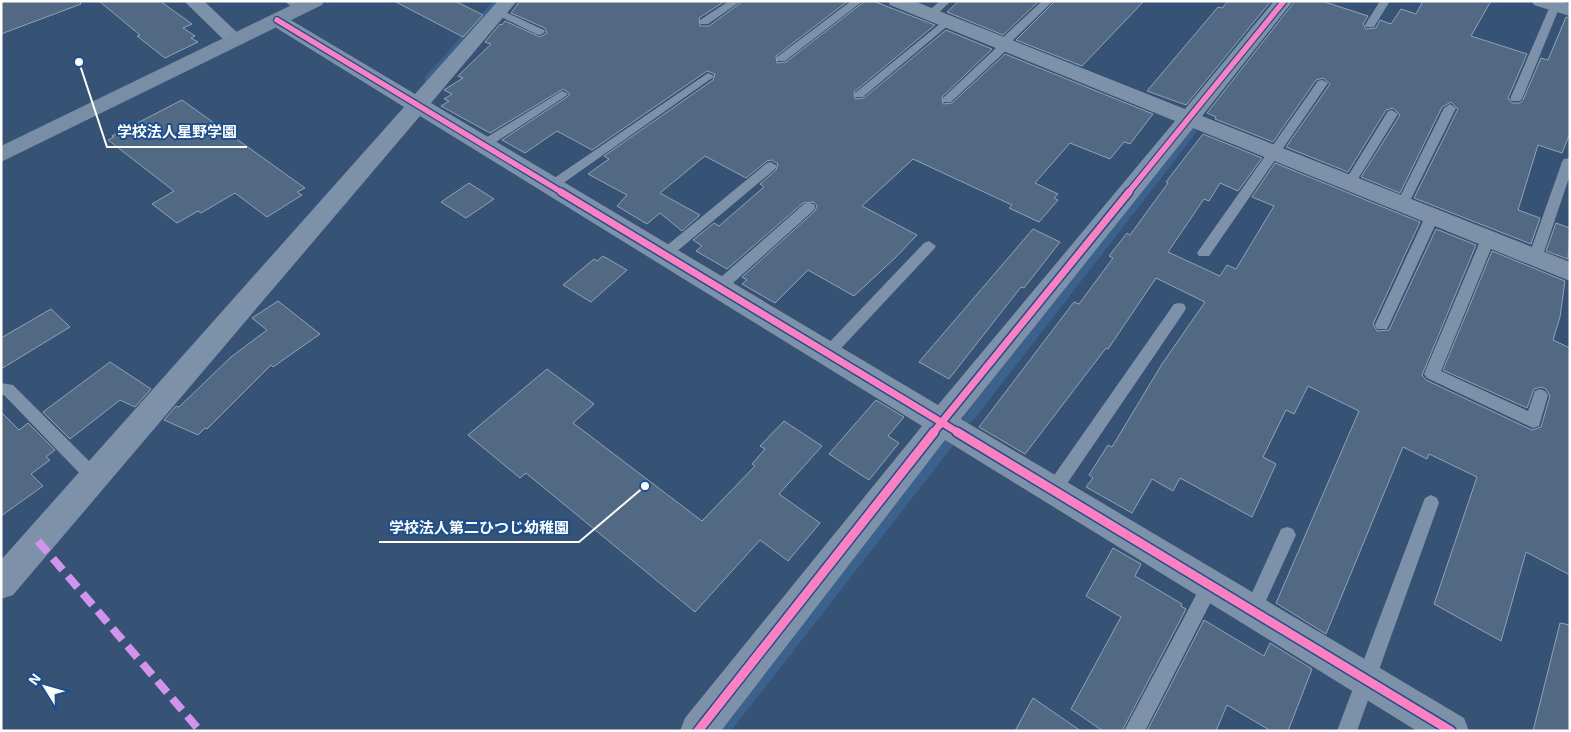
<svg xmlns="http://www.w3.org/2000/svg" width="1571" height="732" viewBox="0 0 1571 732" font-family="'Exo 2','Noto Sans JP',sans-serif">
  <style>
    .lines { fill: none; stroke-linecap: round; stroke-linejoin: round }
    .stream { fill: #3b618d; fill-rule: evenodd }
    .building { fill: #526984; stroke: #92a2b6 }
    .lane { fill: #7d92a8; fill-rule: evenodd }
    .street { fill: #7d92a8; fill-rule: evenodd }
    .secondary { fill: #798da4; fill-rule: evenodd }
    .quiet { stroke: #d193ec; stroke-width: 8; stroke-dasharray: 15 8; stroke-linecap: butt }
    .cycleway-far2-casing { stroke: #1b4f8f; stroke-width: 8 }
    .cycleway-far1-casing { stroke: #1b4f8f; stroke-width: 10 }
    .cycleway-casing { stroke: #1b4f8f; stroke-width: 12 }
    .cycleway-far2 { stroke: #ff80c0; stroke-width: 5.5 }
    .cycleway-far1 { stroke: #ff80c0; stroke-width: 7 }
    .cycleway { stroke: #ff80c0; stroke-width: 9 }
    .leader { fill: none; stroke: #fff; stroke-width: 2 }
    .callout-dot { fill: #fff; stroke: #1b4f8f; stroke-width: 2 }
    .callout-label { font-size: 15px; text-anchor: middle; font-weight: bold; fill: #fff; stroke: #1b4f8f; stroke-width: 4; stroke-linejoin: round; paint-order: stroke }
  </style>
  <rect width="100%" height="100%" fill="#365274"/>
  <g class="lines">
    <!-- stream -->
    <g class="stream">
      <path d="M493,1H500L431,81H425V77Z"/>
      <path d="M1193,128L1196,129V133L972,422L968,423L964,422L963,419L964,416L1190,129Z"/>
      <path d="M951,435L955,437L956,440L955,443L731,731H717L718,726L947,437Z"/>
    </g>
  </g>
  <!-- building -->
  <g class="building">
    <path d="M1,1H80L81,4L1,34Z"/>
    <path d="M99,1H160L192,24L183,28L195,36L191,38L198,42L165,58L137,36L140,35Z"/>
    <path d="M394,1H455L483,15L463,37Z"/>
    <path d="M520,1H725L699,18L700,26H709L743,1H848L776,56L777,63L786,62L865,1H873L935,25L854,92L855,99L864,98L946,30L992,49L942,97L943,104L952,103L1005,54L1153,114L1130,144L1124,142L1110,159L1070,143L1035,183L1058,194L1054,198L1058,200L1039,222L1009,208L1012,205L913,159L862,206L917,235L896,257L854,296L808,270L775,303L742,284L747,280L742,277L815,211L817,206L814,202L803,203L727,269L696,251L702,246L693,240L714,223L719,226L764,187L760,184L776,170L778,164L772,160L767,161L746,178L705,156L660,193L700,215L682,231L660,213L647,224L617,206L627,195L588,174L609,159L604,156L713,80L715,74L707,71L592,150L557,131L525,153L502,140L567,97L570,94L563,89L490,133L441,106L449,101L444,99L452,94L444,90L463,78L458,76L491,44L485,42L500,24L502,25L505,21L540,37L547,33L545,28L511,13Z"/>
    <path d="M959,1H1039L1003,35L947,12Z"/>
    <path d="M1055,1H1144L1082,66L1016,40Z"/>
    <path d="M1228,1H1271L1186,105L1147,91L1218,7L1222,8Z"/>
    <path d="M1295,1H1322L1368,16L1363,24L1366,29L1376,28L1380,20L1391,24L1401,9L1416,14L1423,1H1491L1471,36L1527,54L1508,98L1512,103H1520L1523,100L1541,58L1548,60L1566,17L1570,18V133L1562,153L1538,145L1518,210L1540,218L1531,244L1414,198L1458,109L1451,102L1442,107L1400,193L1361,177L1400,115L1393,108L1386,110L1348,172L1286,147L1330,84L1323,78L1316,80L1273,142L1215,119L1216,117L1207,113Z"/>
    <path d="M182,100L305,188L297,192L302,195L267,217L235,193L201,213L198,211L177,223L152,204L174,191L108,140L114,137L112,136Z"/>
    <path d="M1203,134L1262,158L1238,191L1220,183L1209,201L1204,199L1168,252L1220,276L1227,265L1236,269L1274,206L1252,197L1275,163L1420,222L1373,324L1377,331L1389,330L1436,229L1476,245L1422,375L1426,380L1532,430L1541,427L1550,396L1546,389L1541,387L1534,389L1527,408L1443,370L1492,251L1565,281L1560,317L1553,340L1570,348V575L1526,552L1501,641L1434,604L1477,477L1429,454L1427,459L1403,447L1326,634L1276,603L1359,411L1308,386L1294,414L1286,410L1263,457L1276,464L1252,517L1180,478L1173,491L1152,479L1132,513L1086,487L1093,478L1089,475L1108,445L1112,447L1162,364L1205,302L1156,278L1108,349L1106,348L1025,454L979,427L1074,302L1079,304L1113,258L1109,256L1127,233L1130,235L1168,183L1166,182Z"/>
    <path d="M469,183L494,199L466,218L441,202Z"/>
    <path d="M1556,223L1570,228L1568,259L1546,251Z"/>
    <path d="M1033,229L1060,242L1024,288L1021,287L949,379L919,362Z"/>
    <path d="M603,256L627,270L591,302L563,285L594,259L597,261Z"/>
    <path d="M278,301L320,334L273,367L271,365L207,429L205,428L198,435L164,420L176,406L179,407L231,357L267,330L252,318Z"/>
    <path d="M51,309L70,327L1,369V338Z"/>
    <path d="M110,362L151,389L135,407L120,400L70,439L43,412Z"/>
    <path d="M547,369L594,404L573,423L702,521L755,466L752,464L765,449L760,446L784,421L822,446L779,494L820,523L788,561L760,540L695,612L526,473L520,478L468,435Z"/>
    <path d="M876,400L904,417L888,436L899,443L869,480L829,454Z"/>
    <path d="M1,412L19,430L28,423L55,450L46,457L50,460L31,474L43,486L1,516Z"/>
    <path d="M1113,548L1141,564L1135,576L1182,604L1181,606L1186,609L1122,731H1103L1071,709L1121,617L1086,596Z"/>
    <path d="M1204,620L1264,656L1270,643L1312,669L1288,731H1271L1227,705L1216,731H1147Z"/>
    <path d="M1560,623L1570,625V731H1533Z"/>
    <path d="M1033,698L1081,731H1015Z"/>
  </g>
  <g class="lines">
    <!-- lane -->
    <g class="lane">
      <path d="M284,1H296L304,9L299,12Z"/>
      <path d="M729,1H741L708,24H700V20Z"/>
      <path d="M851,1H863L785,61H777V57Z"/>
      <path d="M940,1H951L934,17H926V13Z"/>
      <path d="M1042,1H1053L1010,43V47L951,102H943V98L998,46V42Z"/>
      <path d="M1380,1H1390L1374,27H1366L1365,25Z"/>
      <path d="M1555,3L1560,6L1522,99L1520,101H1512L1510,99L1550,6Z"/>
      <path d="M499,9L544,30L545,32L540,35L536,34L495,14L494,12Z"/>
      <path d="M947,18L951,19V23L863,97H855V93Z"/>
      <path d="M708,73L714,76L712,78L555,189H547L545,186L547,183Z"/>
      <path d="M1322,80L1328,83L1209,256H1199L1197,253L1199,250L1318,81Z"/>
      <path d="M562,91L568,94L566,96L487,148H479L477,145L479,142Z"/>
      <path d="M1450,104L1456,108L1408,205L1402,209L1397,208L1396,205L1444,108Z"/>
      <path d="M1392,110L1398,114L1353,187H1345L1343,184L1345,181L1388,111Z"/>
      <path d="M1570,158V175L1542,258L1540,261H1530L1528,258L1562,162L1564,159Z"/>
      <path d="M771,162L777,166L775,169L669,258H659L657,255L659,252L767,163Z"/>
      <path d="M809,203L814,204L815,207L814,210L723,292H713L711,288L713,284L804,204Z"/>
      <path d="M1432,212L1439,217L1389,325L1387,329H1377L1375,325L1425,217Z"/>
      <path d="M1488,234L1495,239L1441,371L1528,411L1535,391L1540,389L1545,391L1548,395L1539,426L1533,428L1427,378L1424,374L1481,239Z"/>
      <path d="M929,241L936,246L934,249L832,358H822L820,354L822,350L924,243Z"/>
      <path d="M1179,303L1184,304L1186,308L1184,312L1060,494L1054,496L1048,494L1046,489L1048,484L1174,304Z"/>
      <path d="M1,383L13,385L100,472L102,477L100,482L94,484L88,482L4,395H1Z"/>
      <path d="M1431,495L1437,498L1439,503L1357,731H1337L1423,503L1425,498Z"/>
      <path d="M1287,527L1293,529L1296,535L1259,616L1253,619L1247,616L1244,610L1247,604L1281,529Z"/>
      <path d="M1211,576L1217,578L1220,584L1145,731H1124L1205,578Z"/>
    </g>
    <!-- street -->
    <g class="street">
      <path d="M184,1H204L245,40L242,44H228Z"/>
      <path d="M498,1H517L431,103L938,405L1175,121L890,5L888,1H914L1185,109L1274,1H1293L1202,116L1570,262V281L1193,128L961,419L1464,718L1469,731H1417L945,440L721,731H680L685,718L922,426L420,116L13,595L1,599V560L404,107L270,24L267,20L270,16H284L415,94Z"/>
      <path d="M1532,1H1561L1570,4V16L1534,5Z"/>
    </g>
    <!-- secondary -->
    <path class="secondary" d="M300,1H324L322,5L1,162V146Z"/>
    <!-- quiet -->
    <path class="quiet" d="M38,541L200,731"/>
    <defs>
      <g id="cycleway-far2">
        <path d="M277,20L563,193"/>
        <path d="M1128,193L1284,1"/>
      </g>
      <g id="cycleway-far1">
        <path d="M561,192L959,433"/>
        <path d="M933,433L1129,192"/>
      </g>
      <g id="cycleway">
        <path d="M957,432L1451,731"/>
        <path d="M698,731L934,432"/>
      </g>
    </defs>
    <!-- cycleway-far2 casing -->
    <use href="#cycleway-far2" class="cycleway-far2-casing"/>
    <!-- cycleway-far1 casing -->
    <use href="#cycleway-far1" class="cycleway-far1-casing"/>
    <!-- cycleway casing -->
    <use href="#cycleway" class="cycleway-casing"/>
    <!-- cycleway-far2 -->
    <use href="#cycleway-far2" class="cycleway-far2"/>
    <!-- cycleway-far1 -->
    <use href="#cycleway-far1" class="cycleway-far1"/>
    <!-- cycleway -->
    <use href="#cycleway" class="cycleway"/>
  </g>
  <!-- callouts -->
  <path class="leader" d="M79 62L107 147H247M645 486L579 542H379"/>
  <g class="callout-dot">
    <circle cx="79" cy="62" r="5"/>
    <circle cx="645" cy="486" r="5"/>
  </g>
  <g class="callout-label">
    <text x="177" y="137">学校法人星野学園</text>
    <text x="479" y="533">学校法人第二ひつじ幼稚園</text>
  </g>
  <!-- border -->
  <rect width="1571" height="732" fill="none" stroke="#ffffff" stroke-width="5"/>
  <!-- north arrow -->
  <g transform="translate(45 687) rotate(307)" stroke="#1b4f8f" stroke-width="4" paint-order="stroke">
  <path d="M0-4L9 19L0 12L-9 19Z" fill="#ffffff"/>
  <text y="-8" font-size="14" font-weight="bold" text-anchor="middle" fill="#ffffff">N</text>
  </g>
</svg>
